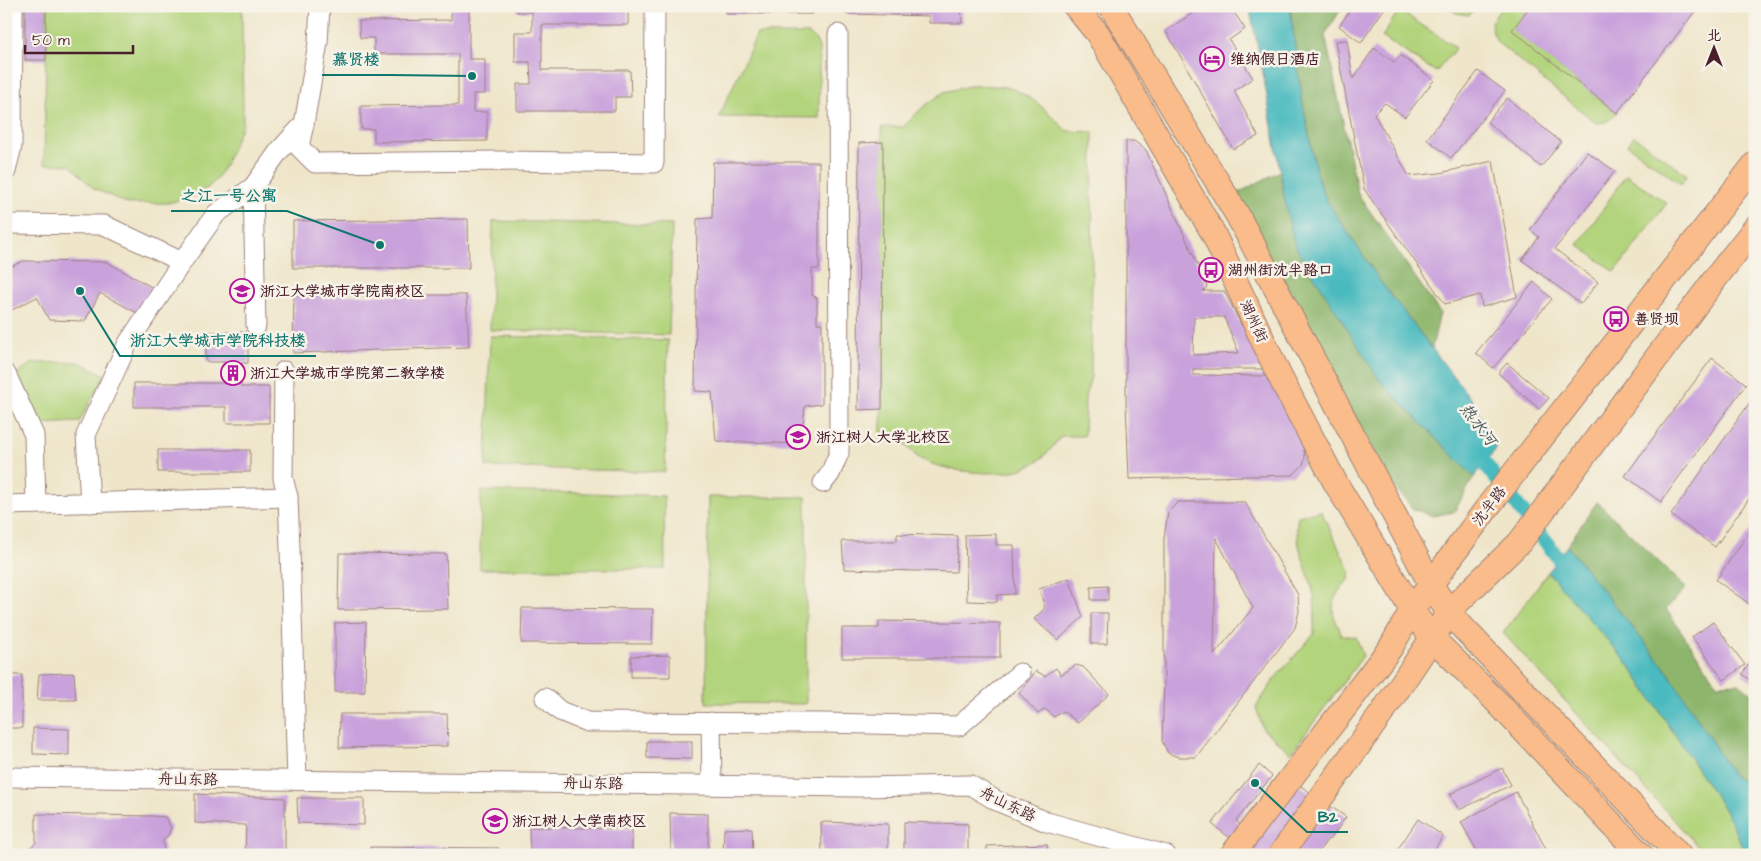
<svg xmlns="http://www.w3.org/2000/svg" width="1761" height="861" viewBox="0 0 1761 861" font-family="'Architects Daughter','LXGW WenKai TC',sans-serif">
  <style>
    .green { fill: #b2d47c; stroke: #7e7a54 }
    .forest { fill: #8db66c; stroke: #6c6a4c }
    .water { fill: #4ababf; stroke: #4a6c75 }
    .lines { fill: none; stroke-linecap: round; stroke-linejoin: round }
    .canal { stroke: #4ababf; stroke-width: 15 }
    .building { fill: #c9a2dc; fill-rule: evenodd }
    .minor-casing { stroke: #9c827a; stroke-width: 21 }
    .major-casing { stroke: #9c827a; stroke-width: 26 }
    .minor { stroke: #fff; stroke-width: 19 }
    .major { stroke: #f9bc8a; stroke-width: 24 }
    .labels { text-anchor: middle; stroke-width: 5; stroke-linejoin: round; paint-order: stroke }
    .poi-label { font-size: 15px; font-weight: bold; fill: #4a1f2b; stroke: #f7f3e8; text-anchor: start }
    .street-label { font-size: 15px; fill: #4a1f2b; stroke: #f7f3e8 }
    .water-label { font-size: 16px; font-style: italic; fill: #4a555f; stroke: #f7f3e8 }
    .leader { fill: none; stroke: #0f766e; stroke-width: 2 }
    .callout-dot { fill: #0f766e; stroke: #f7f3e8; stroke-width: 2 }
    .callout-label { font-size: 16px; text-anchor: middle; font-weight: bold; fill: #0f766e; stroke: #f7f3e8; stroke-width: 5; stroke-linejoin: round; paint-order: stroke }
  </style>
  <rect width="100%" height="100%" fill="#f7f3e8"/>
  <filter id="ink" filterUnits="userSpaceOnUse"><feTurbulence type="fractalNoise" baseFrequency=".02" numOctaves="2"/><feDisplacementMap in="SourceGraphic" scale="10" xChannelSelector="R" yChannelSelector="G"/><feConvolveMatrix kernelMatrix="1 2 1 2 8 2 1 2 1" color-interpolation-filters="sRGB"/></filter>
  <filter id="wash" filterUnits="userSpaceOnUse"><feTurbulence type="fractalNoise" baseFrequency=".0096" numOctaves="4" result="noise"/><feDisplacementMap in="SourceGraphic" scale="20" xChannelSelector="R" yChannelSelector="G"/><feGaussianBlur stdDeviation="1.12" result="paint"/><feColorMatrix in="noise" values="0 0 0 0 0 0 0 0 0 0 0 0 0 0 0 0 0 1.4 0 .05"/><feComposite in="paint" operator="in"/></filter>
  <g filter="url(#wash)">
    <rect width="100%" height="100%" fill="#efe6ca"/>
    <!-- green -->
    <g class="green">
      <path d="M47,6H242L243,123L225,165L216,180L204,191L185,199L168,203L128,204L93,188L70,165L44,164Z"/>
      <path d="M1447,6H1477L1469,15L1456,13Z"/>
      <path d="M1503,6H1530L1513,30L1617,113L1606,122L1596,123L1498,43L1493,33L1491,22Z"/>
      <path d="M1399,10L1456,48L1436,72L1382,37Z"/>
      <path d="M757,34H809L816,40L819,48V118L719,117Z"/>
      <path d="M969,86C984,86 1001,84 1015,90C1035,98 1052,116 1067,131L1093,132L1091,377L1085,397L1084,436H1061C1051,450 1041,462 1024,468C1001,478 937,472 916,456C912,452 907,447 903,442L880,441L882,409V127H903L922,108L944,92Z"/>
      <path d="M1634,136L1687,175L1681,184L1628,145Z"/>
      <path d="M1626,175L1667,203L1615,272L1578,245Z"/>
      <path d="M493,221L672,225L669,335L490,330Z"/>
      <path d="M490,336L668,340L665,472L486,467Z"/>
      <path d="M79,362L105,375L79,422L40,424L10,378L33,363Z"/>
      <path d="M481,491L587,493L664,496L665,569H480Z"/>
      <path d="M708,497H806V704L706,703Z"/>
      <path d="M1321,511L1350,571L1349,580C1338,590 1330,601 1334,616C1336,623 1340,628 1341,635L1356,637L1363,656L1291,753L1263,729L1256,707L1276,677L1314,634C1314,621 1316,605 1313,591C1307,565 1293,543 1298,516Z"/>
      <path d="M1548,572L1629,665L1726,812L1747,855H1706L1503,633Z"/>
    </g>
    <!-- forest -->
    <g class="forest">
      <path d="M1290,6H1343L1325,35L1358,194L1440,313L1432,348L1380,281L1327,201L1317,176L1302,99Z"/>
      <path d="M1280,171L1287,212L1380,381L1474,477L1454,512L1433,516L1413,509L1396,489L1365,437L1236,194Z"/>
      <path d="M1597,502L1686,588L1666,609L1717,684L1739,683L1755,696V782H1749L1734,777L1668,672L1567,546Z"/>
    </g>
    <!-- water -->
    <g class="water">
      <path d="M1249,6H1290L1302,99L1317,176L1327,201L1380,281L1474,403L1496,449L1474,477L1380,381L1295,246L1287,212L1261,62Z"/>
      <path d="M1567,546L1668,672L1734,777L1749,782H1755V855H1747L1726,812L1629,665L1548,572Z"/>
    </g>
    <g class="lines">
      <!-- canal -->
      <path class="canal" d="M1472,447L1570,573"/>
    </g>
    <g id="blocks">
      <!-- building -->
      <g class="building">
        <rect x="25" y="6" width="21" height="54"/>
        <path d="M451,6H469V59H485V94H473V112H487V141L374,142V129H361V106L458,105V54H374V38H360L359,21L451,20Z"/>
        <path d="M517,6H628V25H542V70H630L631,97H615V111H517V84H531L530,62H515V32H532V12H517Z"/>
        <path d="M726,6H812L813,14H726Z"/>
        <path d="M846,6H961L962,23H929V16L846,14Z"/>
        <path d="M1203,6H1230L1245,29L1229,40L1253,78L1234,91L1258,136L1233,149L1166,31Z"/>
        <path d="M1353,6H1386L1361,43L1339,26Z"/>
        <path d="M1530,6H1699L1617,113L1512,30Z"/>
        <path d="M1347,40L1353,79L1374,48L1394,62L1400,55L1434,80L1405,117L1385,103L1374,114L1409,176L1440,173L1493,161L1517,297L1482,307L1480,295L1445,304L1364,189L1335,41Z"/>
        <path d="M1478,71L1505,91L1451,158L1427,139Z"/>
        <path d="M1507,98L1561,142L1541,167L1487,122Z"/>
        <path d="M1126,141H1134L1146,150L1205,281L1207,287L1203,291H1224L1264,369H1193V375L1265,376L1272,381L1303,445L1305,458L1303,465L1293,475L1129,479L1126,402ZM1194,317H1224L1239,353L1193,355Z"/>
        <path d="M883,142L882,409L858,410L859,143Z"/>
        <path d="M1587,152L1615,171L1555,249L1598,282L1581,304L1522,260L1539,237L1530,230Z"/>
        <path d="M713,162H819V269H812V295L817,298V323H822V404L805,406L801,444L716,441L712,392L695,391L697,219L712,218Z"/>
        <path d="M468,219L469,268H293V221Z"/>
        <path d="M23,261L107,262L155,289L141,315L100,293L85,321L49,320L37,297L6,313V269Z"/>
        <path d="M1534,282L1552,299L1493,368L1476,353Z"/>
        <path d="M294,295H466L469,347L293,353Z"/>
        <path d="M206,332H248V363H241V387H269V423H226V407H134V383H225V362H206Z"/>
        <path d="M1712,358L1746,384L1661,502L1625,476Z"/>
        <path d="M1507,363L1549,398L1539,409L1498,373Z"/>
        <path d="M1755,395V490L1715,547L1671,515Z"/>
        <rect x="158" y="450" width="92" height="22"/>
        <path d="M1178,502H1245L1298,595L1299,611L1295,628L1196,757H1178L1168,753L1162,741L1164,685V538L1168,512ZM1216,538L1253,608L1214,655Z"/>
        <path d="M1755,524V608L1716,580Z"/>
        <path d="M897,534L958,536L956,572L844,569L842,541H897Z"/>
        <path d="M996,534V545H1014L1015,594L997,595V602L967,601L965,535Z"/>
        <path d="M339,553L446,554L448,609L338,610Z"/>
        <path d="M1069,578L1083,617L1058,640L1034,619L1045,608L1039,589Z"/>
        <path d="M1108,586V600H1091V587Z"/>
        <path d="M522,608L653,609L652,644L521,643Z"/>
        <path d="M1091,613H1108L1107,644H1091Z"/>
        <path d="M879,621L1000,623V658H842V628H879Z"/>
        <path d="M366,622L365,692H335V623Z"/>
        <path d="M1713,622L1745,665L1724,680L1692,637Z"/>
        <path d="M670,655V677H631V656Z"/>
        <path d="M1755,655V684L1742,674Z"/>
        <path d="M1076,665L1083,667L1109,694L1078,723L1063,711L1054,717L1045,709L1038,714L1019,693L1036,671L1045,676L1056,668L1061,675Z"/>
        <path d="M74,673L76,700H37L39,674Z"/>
        <rect x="6" y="675" width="16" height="53"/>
        <path d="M340,714H447L448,746L339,748Z"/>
        <path d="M33,728L69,729V755L33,754Z"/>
        <path d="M647,741H692V759L647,758Z"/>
        <path d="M1259,765L1272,776L1236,821L1252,835L1289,778L1346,817L1330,840L1328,839L1316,855H1238L1243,848L1212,824Z"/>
        <path d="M1502,768L1511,785L1459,810L1450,794Z"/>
        <path d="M1516,792L1549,855H1479L1461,822Z"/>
        <path d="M195,794L285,798V855H245L246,825L195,823Z"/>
        <path d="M297,798H364V825L298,823Z"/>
        <path d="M670,813L708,814V855H671Z"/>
        <path d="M36,814L152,816L165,817L171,828L168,835L163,841L164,855H28L29,850L36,842Z"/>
        <path d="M1418,819L1443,836L1431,855H1394Z"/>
        <path d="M821,822L888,824V852H822Z"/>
        <path d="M904,822L968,824V855H904Z"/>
        <path d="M529,827L632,829V855H530Z"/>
        <path d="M752,828L753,855H723L724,829Z"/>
        <path d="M1047,844L1048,855H987V846Z"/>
        <path d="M370,847L499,848V855H370Z"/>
        <path d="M1074,850L1092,854V855H1073Z"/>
      </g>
    </g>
  </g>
  <g filter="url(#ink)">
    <use href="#blocks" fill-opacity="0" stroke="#9c827a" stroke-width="1"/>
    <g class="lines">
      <defs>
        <g id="minor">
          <path d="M304,124L299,147L315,163L498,161L654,163L655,6"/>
          <path d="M6,171L12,146L13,6"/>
          <path d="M253,187L256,326"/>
          <path d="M6,224L104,225L182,262"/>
          <path d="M284,371L283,478L288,497L290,548L297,780"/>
          <path d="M6,374L34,435L36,504"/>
          <path d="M823,483L830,474L839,453L838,34"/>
          <path d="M90,503L86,435L128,343L182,262L216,214L253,187L279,151L304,124L318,43L320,6"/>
          <path d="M6,505L288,497"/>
          <path d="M545,698L560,711L587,722L823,723L959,726L1020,673"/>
          <path d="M711,722L712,785"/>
          <path d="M6,777L860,787L970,785L997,801L1047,822L1166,855"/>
        </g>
        <g id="major">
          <path d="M1075,6L1098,34L1213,233L1279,375L1335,482L1412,610L1432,638L1495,700L1641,855"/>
          <path d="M1111,6L1238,216L1430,583L1449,613L1679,855"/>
          <path d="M1232,855L1391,647L1412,610L1490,504L1755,164"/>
          <path d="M1280,855L1382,713L1453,607L1520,542L1718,275L1755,228"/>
        </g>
      </defs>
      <!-- minor casing -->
      <use href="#minor" class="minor-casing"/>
      <!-- major casing -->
      <use href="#major" class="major-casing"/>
      <!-- minor -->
      <use href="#minor" class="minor"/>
      <!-- major -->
      <use href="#major" class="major"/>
    </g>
  </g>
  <!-- icons -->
  <defs>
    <symbol id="hotel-ring" viewBox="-11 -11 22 22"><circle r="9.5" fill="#f7f3e8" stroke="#b5179e" stroke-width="1.5"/><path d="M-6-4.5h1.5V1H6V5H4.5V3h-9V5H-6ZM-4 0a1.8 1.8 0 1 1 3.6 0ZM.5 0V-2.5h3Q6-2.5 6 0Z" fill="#b5179e"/></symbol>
    <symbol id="bus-ring" viewBox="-11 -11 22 22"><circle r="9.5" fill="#f7f3e8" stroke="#b5179e" stroke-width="1.5"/><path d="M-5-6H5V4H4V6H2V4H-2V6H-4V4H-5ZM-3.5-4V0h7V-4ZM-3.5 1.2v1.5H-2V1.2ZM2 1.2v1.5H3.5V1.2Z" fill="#b5179e"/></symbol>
    <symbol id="university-ring" viewBox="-11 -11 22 22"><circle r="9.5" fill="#f7f3e8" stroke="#b5179e" stroke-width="1.5"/><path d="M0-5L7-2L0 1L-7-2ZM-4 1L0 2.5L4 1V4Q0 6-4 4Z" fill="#b5179e"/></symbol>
    <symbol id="building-ring" viewBox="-11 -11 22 22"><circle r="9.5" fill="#f7f3e8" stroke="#b5179e" stroke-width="1.5"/><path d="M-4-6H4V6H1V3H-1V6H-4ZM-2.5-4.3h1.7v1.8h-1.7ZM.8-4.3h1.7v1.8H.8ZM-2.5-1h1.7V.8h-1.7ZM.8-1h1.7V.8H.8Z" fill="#b5179e"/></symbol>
  </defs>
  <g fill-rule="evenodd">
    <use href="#hotel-ring" x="1198" y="45" width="28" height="28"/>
    <use href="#bus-ring" x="1197" y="256" width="28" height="28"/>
    <use href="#university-ring" x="228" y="277" width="28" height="28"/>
    <use href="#bus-ring" x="1602" y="305" width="28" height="28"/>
    <use href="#building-ring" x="219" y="359" width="28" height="28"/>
    <use href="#university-ring" x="784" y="423" width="28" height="28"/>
    <use href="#university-ring" x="481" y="807" width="28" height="28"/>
  </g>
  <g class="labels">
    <!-- poi labels -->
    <g class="poi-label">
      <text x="1230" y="64">维纳假日酒店</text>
      <text x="1228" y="275">湖州街沈半路口</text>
      <text x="260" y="296">浙江大学城市学院南校区</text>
      <text x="1634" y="324">善贤坝</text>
      <text x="250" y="378">浙江大学城市学院第二教学楼</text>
      <text x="816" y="442">浙江树人大学北校区</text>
      <text x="512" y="826">浙江树人大学南校区</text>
    </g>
    <!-- street labels -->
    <g class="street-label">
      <text transform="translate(1254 321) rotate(65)" y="5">湖州街</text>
      <text transform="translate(1489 506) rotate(-53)" y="5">沈半路</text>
      <text transform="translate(188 779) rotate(1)" y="5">舟山东路</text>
      <text transform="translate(593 783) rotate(1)" y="5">舟山东路</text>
      <text transform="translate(1008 804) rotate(26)" y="5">舟山东路</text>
    </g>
    <!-- water labels -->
    <g class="water-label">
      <text transform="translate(1479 424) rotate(53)" y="6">热水河</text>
    </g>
  </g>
  <!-- callouts -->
  <path class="leader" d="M472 76L390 75H322M380 245L287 211H171M80 291L120 356H316M1255 783L1307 832H1348"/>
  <g class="callout-dot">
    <circle cx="472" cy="76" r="5"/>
    <circle cx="380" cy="245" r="5"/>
    <circle cx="80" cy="291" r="5"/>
    <circle cx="1255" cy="783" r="5"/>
  </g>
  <g class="callout-label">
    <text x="356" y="65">慕贤楼</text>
    <text x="229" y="201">之江一号公寓</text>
    <text x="218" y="346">浙江大学城市学院科技楼</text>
    <text x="1328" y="822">B2</text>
  </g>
  <!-- margin -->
  <rect width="1761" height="861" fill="none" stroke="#f7f3e8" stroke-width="25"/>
  <!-- north arrow -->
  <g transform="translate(1714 48)" stroke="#f7f3e8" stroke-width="4" paint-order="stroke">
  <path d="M0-4L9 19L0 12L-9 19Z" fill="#4a1f2b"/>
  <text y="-8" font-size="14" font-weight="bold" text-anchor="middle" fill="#4a1f2b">北</text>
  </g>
  <!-- scale -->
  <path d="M25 45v8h108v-8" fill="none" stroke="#4a1f2b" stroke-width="2.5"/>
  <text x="32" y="45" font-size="15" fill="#4a1f2b" stroke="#f7f3e8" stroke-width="4" paint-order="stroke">50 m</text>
</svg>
